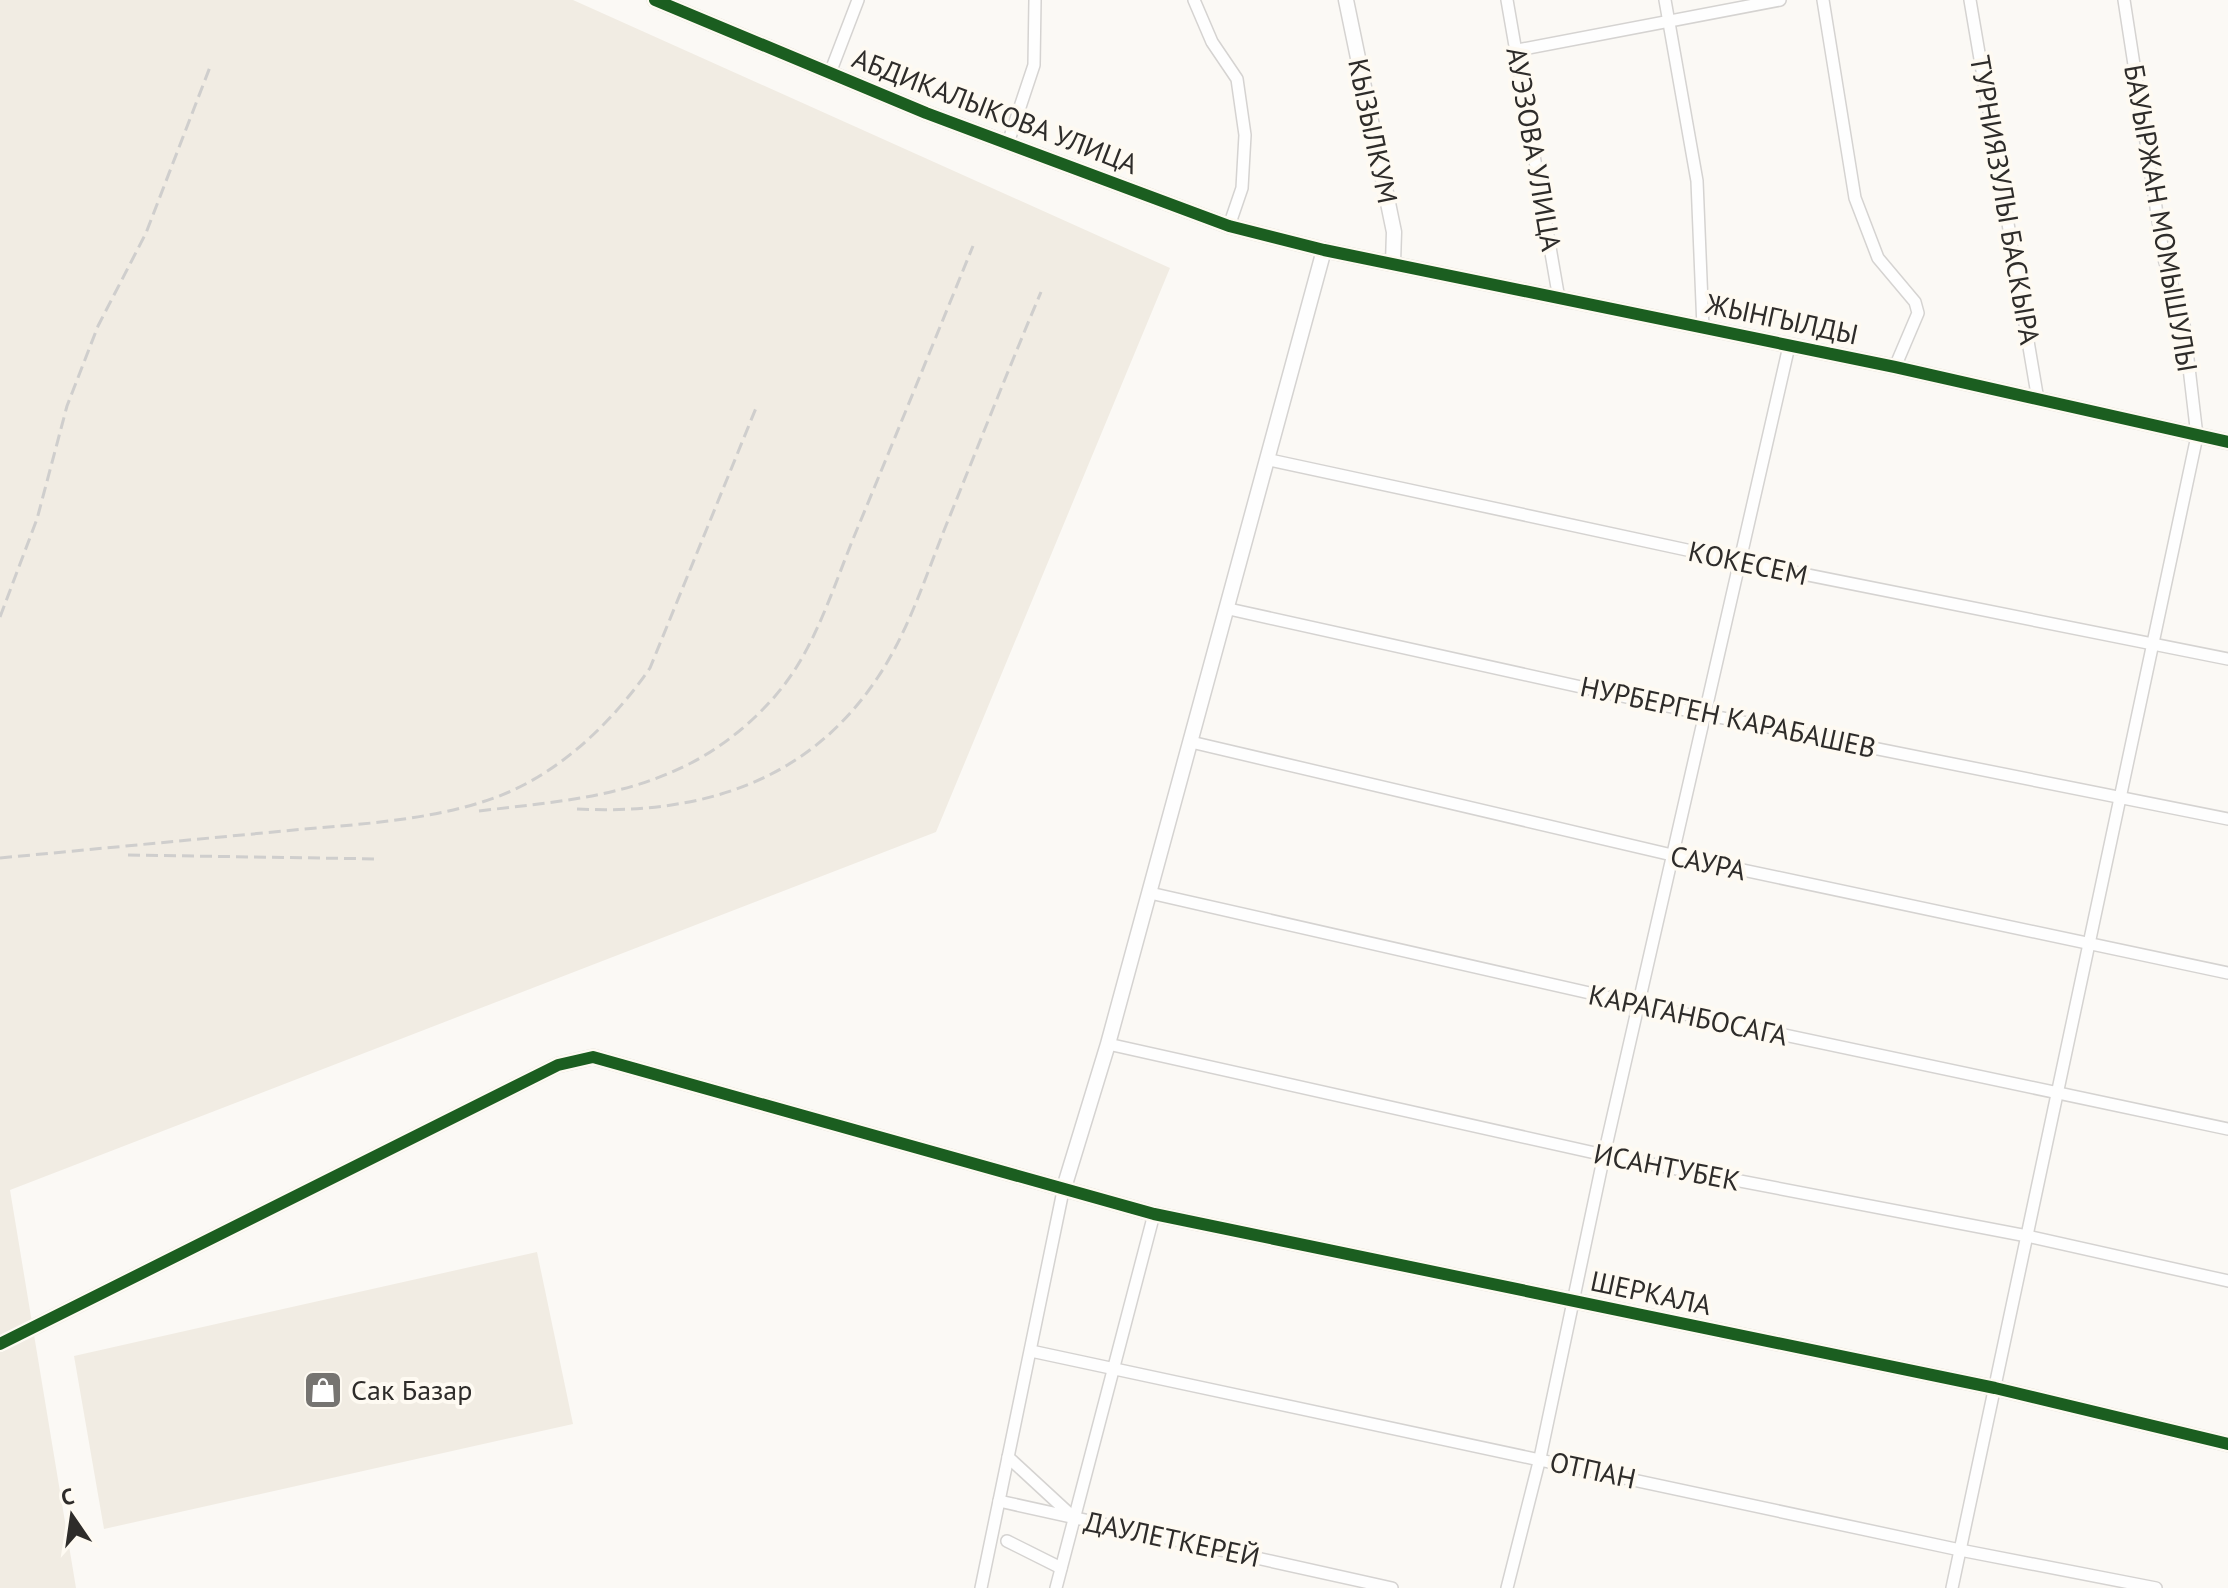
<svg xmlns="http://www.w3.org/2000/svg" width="2228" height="1588" viewBox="0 0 2228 1588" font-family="'PT Sans',sans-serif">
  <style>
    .built { fill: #f1ece3 }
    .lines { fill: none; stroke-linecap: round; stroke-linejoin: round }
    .minor-casing { stroke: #d5d3d1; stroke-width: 14 }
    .tertiary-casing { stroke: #d5d3d1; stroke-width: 17 }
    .minor { stroke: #fefefe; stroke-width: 11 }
    .tertiary { stroke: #fefefe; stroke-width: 14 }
    .rail { stroke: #cfcecd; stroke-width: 3; stroke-dasharray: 12 6; stroke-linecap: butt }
    .cycleway-casing { stroke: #fefaf2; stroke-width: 17 }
    .cycleway { stroke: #1b5e20; stroke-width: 12 }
    .labels { text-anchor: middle; stroke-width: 8; stroke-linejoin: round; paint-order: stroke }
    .street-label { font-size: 28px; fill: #2e2c2a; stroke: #fefaf2 }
    .poi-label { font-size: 28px; fill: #2e2c2a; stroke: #fefaf2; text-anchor: start }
  </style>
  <rect width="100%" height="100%" fill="#fbf9f5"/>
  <!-- built -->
  <g class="built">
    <path d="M0,0H573L1170,268L936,832L10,1190L76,1588H0Z"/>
    <path d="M537,1252L573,1424L104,1529L74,1356Z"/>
  </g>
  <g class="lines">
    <defs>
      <g id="minor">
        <path d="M1194,0L1212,42L1237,79L1245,135L1242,188L1229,226"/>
        <path d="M1507,0L1559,299"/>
        <path d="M1665,0L1697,181L1703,328"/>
        <path d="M1823,0L1855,198L1878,258L1915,302L1918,313L1895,367"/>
        <path d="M1970,0L2038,400"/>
        <path d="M1518,50L1780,0"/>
        <path d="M830,73L858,0"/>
        <path d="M1008,143L1034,65L1035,0"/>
        <path d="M1270,460L1738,561L2228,659"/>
        <path d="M1229,609L1703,714L2228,819"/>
        <path d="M1191,742L1672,855L2228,973"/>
        <path d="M1150,893L1638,1004L2228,1129"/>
        <path d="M1108,1044L1604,1155L2027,1236L2228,1281"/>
        <path d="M1031,1351L1960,1550L2156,1588"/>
        <path d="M1008,1457L1073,1517"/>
        <path d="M999,1501L1392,1588"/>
        <path d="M1007,1541L1061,1568"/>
        <path d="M981,1588L1063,1191"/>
        <path d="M1056,1588L1154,1214"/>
        <path d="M1507,1588L1540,1458L1604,1155L1789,346"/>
        <path d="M1952,1588L2197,436L2184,325L2164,259L2124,0"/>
      </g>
      <g id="tertiary">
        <path d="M655,0L926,113L1229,226L1324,250L1895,367L2228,442"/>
        <path d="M1346,0L1394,232L1393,263"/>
        <path d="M1063,1191L1108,1044L1324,250"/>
        <path d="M0,1344L558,1065L593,1057L1154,1214L1995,1388L2228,1444"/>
      </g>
    </defs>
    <!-- minor casing -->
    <use href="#minor" class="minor-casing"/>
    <!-- tertiary casing -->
    <use href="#tertiary" class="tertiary-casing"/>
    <!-- minor -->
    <use href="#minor" class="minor"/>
    <!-- tertiary -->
    <use href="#tertiary" class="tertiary"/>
    <!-- rail -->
    <g class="rail">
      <path d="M0,617L37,519L67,406L98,326L146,233L210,67"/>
      <path d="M577,809C699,815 808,783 878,677C908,632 925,578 945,528C977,449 1008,370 1041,292"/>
      <path d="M479,811C553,802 623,798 691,763C730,743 770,708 794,671C822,628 838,574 858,527C897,433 935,339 973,246"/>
      <path d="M128,855L380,859"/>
      <path d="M0,858C95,849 189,840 284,831C355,824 426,822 494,798C558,775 612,723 650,668L756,408"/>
    </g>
    <defs>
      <g id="cycleway">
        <path d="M655,0L926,113L1229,226L1324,250L1895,367L2228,442"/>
        <path d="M0,1344L558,1065L593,1057L1154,1214L1995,1388L2228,1444"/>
      </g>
    </defs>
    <!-- cycleway casing -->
    <use href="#cycleway" class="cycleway-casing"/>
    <!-- cycleway -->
    <use href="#cycleway" class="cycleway"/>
  </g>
  <!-- icons -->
  <defs>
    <symbol id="shop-square" viewBox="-11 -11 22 22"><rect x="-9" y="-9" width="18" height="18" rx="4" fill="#767471" stroke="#fefaf2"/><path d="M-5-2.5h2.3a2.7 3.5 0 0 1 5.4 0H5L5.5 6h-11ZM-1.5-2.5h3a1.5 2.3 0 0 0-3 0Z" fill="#fff"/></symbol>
  </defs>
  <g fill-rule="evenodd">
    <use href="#shop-square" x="301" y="1368" width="44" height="44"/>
  </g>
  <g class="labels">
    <!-- street labels -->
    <g class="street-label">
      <text transform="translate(995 111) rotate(21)" y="10">АБДИКАЛЫКОВА УЛИЦА</text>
      <text transform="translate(1373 131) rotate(78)" y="10">КЫЗЫЛКУМ</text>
      <text transform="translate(1534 149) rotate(80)" y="10">АУЭЗОВА УЛИЦА</text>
      <text transform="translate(2005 200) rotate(80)" y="10">ТУРНИЯЗУЛЫ БАСКЫРА</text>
      <text transform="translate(2161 218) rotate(80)" y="10">БАУЫРЖАН МОМЫШУЛЫ</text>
      <text transform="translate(1782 319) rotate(12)" y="10">ЖЫНГЫЛДЫ</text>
      <text transform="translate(1748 563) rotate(12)" y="10">КОКЕСЕМ</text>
      <text transform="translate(1728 717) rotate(12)" y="10">НУРБЕРГЕН КАРАБАШЕВ</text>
      <text transform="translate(1708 863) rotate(12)" y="10">САУРА</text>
      <text transform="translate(1688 1015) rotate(12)" y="10">КАРАГАНБОСАГА</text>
      <text transform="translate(1667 1167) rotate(11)" y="10">ИСАНТУБЕК</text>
      <text transform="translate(1651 1293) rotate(12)" y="10">ШЕРКАЛА</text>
      <text transform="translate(1593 1470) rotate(12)" y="10">ОТПАН</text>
      <text transform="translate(1172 1539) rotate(12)" y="10">ДАУЛЕТКЕРЕЙ</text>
    </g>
    <!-- poi labels -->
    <g class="poi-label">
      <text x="351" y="1400">Сак Базар</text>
    </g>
  </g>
  <!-- north arrow -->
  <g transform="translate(72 1516) rotate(347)" stroke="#fefaf2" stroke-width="6" paint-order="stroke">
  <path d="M0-6L14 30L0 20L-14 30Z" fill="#2e2c2a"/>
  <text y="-12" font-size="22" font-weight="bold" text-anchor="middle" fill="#2e2c2a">С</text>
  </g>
</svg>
